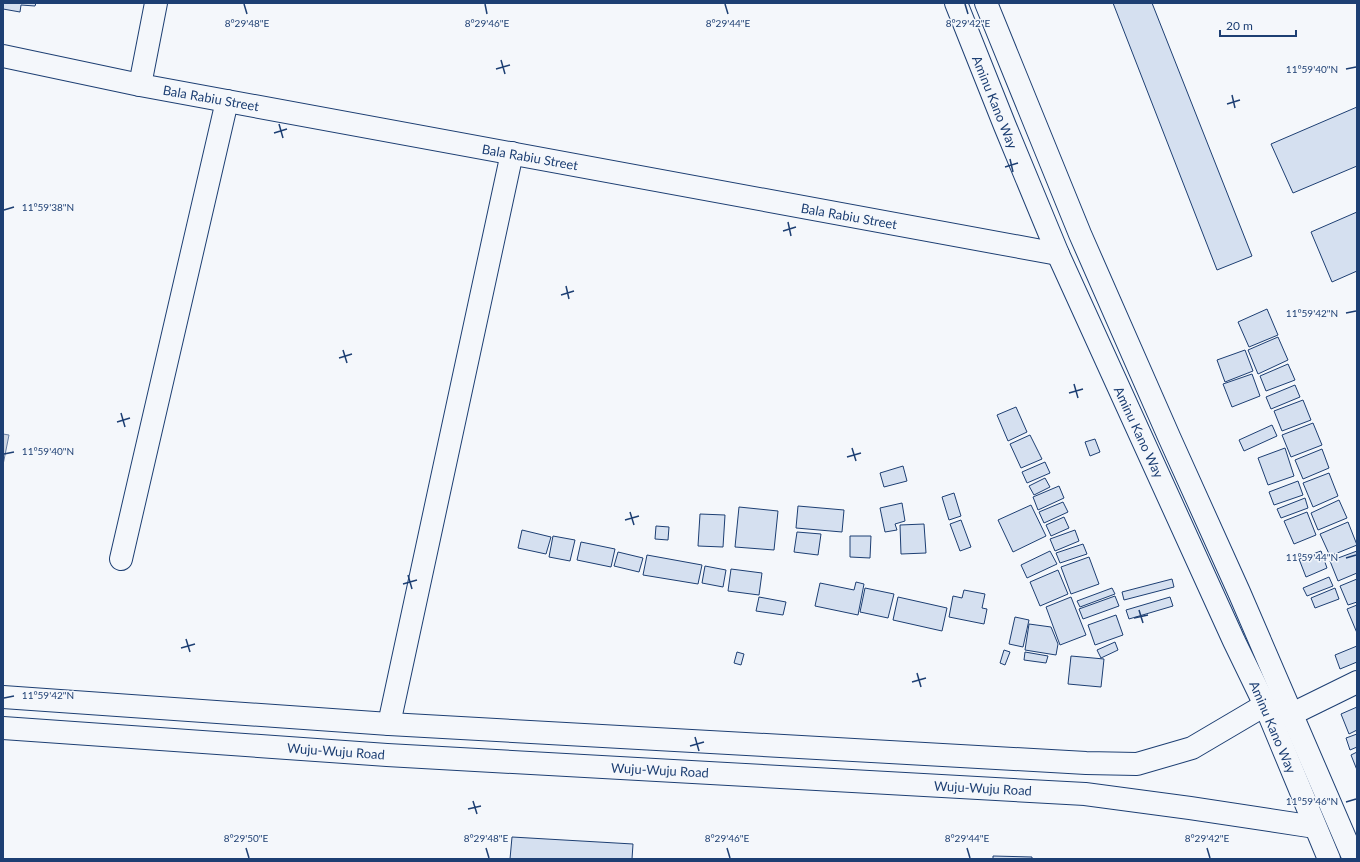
<svg xmlns="http://www.w3.org/2000/svg" width="1360" height="862" viewBox="0 0 1360 862" font-family="Lato,sans-serif">
  <style>
    .water { fill: #cfd7e4; stroke: #687fa3 }
    .building { fill: #d5e0f0; stroke: #1d3f73 }
    .lines { fill: none; stroke-linecap: round; stroke-linejoin: round }
    .minor-casing { stroke: #1d3f73; stroke-width: 24 }
    .secondary-casing { stroke: #1d3f73; stroke-width: 24 }
    .minor { stroke: #f4f7fb; stroke-width: 22 }
    .secondary { stroke: #f4f7fb; stroke-width: 22 }
    .ticks { fill: none; stroke: #1d3f73; stroke-width: 1.5 }
    .labels { text-anchor: middle; stroke-width: 3; stroke-linejoin: round; paint-order: stroke }
    .street-label { font-size: 13px; fill: #1d3f73; stroke: #f4f7fb }
    .ticks-label { font-size: 10px; text-anchor: middle; fill: #1d3f73; stroke: #f4f7fb; stroke-width: 3; stroke-linejoin: round; paint-order: stroke }
  </style>
  <rect width="100%" height="100%" fill="#f4f7fb"/>
  <!-- water -->
  <path class="water" d="M3,434L9,435L3,465Z"/>
  <!-- building -->
  <g class="building">
    <path d="M3,3H36L35,6L21,5L20,12L3,9Z"/>
    <path d="M1113,3H1152L1252,256L1217,270Z"/>
    <path d="M1357,107V166L1293,193L1271,144Z"/>
    <path d="M1357,212V271L1332,282L1311,232Z"/>
    <path d="M1267,309L1278,335L1249,347L1238,322Z"/>
    <path d="M1278,337L1288,360L1258,374L1248,350Z"/>
    <path d="M1245,350L1253,371L1225,382L1217,360Z"/>
    <path d="M1288,364L1295,380L1266,391L1260,376Z"/>
    <path d="M1252,374L1260,396L1232,407L1223,384Z"/>
    <path d="M1295,385L1300,397L1271,409L1266,397Z"/>
    <path d="M1303,400L1311,420L1282,431L1274,411Z"/>
    <path d="M1016,407L1027,432L1008,441L997,415Z"/>
    <path d="M1313,423L1322,445L1291,457L1282,435Z"/>
    <path d="M1272,425L1277,436L1244,451L1239,440Z"/>
    <path d="M1030,435L1042,459L1021,468L1010,444Z"/>
    <path d="M1095,439L1100,452L1090,456L1085,442Z"/>
    <path d="M1285,448L1294,476L1268,485L1258,458Z"/>
    <path d="M1322,449L1329,468L1303,479L1295,460Z"/>
    <path d="M1045,462L1050,473L1027,483L1022,472Z"/>
    <path d="M903,466L907,481L884,487L880,473Z"/>
    <path d="M1329,473L1338,496L1313,507L1303,483Z"/>
    <path d="M1045,478L1050,487L1034,495L1029,486Z"/>
    <path d="M1298,481L1303,495L1274,505L1269,492Z"/>
    <path d="M1059,486L1064,498L1038,510L1033,497Z"/>
    <path d="M954,493L961,516L949,520L942,497Z"/>
    <path d="M1305,498L1308,508L1281,518L1277,509Z"/>
    <path d="M1339,500L1347,518L1318,530L1311,513Z"/>
    <path d="M1063,502L1068,512L1044,523L1039,512Z"/>
    <path d="M902,503L905,521L895,524L897,530L885,532L880,508Z"/>
    <path d="M1031,505L1046,536L1013,552L998,520Z"/>
    <path d="M798,506L844,510L842,532L796,528Z"/>
    <path d="M739,507L778,511L774,550L735,547Z"/>
    <path d="M1307,512L1316,535L1294,544L1284,521Z"/>
    <path d="M700,514L725,515L723,547L698,546Z"/>
    <path d="M1064,517L1069,528L1051,536L1046,525Z"/>
    <path d="M961,520L971,547L960,551L950,524Z"/>
    <path d="M1348,522L1357,545L1330,556L1320,534Z"/>
    <path d="M924,524L926,553L901,554L900,525Z"/>
    <path d="M656,526L669,527L668,540L655,539Z"/>
    <path d="M522,530L551,537L546,554L518,548Z"/>
    <path d="M1075,530L1079,541L1055,551L1050,539Z"/>
    <path d="M797,532L821,534L818,555L794,552Z"/>
    <path d="M553,536L575,540L570,561L549,557Z"/>
    <path d="M850,536H871L870,558L850,557Z"/>
    <path d="M581,542L615,549L611,567L577,560Z"/>
    <path d="M1083,544L1087,554L1060,563L1056,553Z"/>
    <path d="M1050,551L1057,564L1027,578L1021,565Z"/>
    <path d="M1321,551L1327,568L1306,577L1299,559Z"/>
    <path d="M1357,551V573L1338,581L1330,561Z"/>
    <path d="M618,552L643,558L639,572L614,566Z"/>
    <path d="M647,555L702,565L698,584L643,575Z"/>
    <path d="M1089,557L1099,584L1071,594L1061,567Z"/>
    <path d="M705,566L726,570L723,587L702,583Z"/>
    <path d="M731,569L762,573L759,595L728,591Z"/>
    <path d="M1058,570L1068,594L1040,606L1030,582Z"/>
    <path d="M1329,577L1333,586L1307,596L1303,588Z"/>
    <path d="M1172,579L1174,587L1124,600L1122,592Z"/>
    <path d="M1357,579V602L1348,605L1340,586Z"/>
    <path d="M856,582L864,584L858,615L815,606L820,583L854,590Z"/>
    <path d="M865,588L894,594L888,618L860,612Z"/>
    <path d="M1112,588L1115,594L1080,607L1077,601Z"/>
    <path d="M1335,588L1339,599L1315,608L1311,598Z"/>
    <path d="M964,590L985,594L982,608L987,609L984,624L949,617L953,596L962,598Z"/>
    <path d="M1115,596L1119,606L1083,619L1079,609Z"/>
    <path d="M759,597L786,602L783,615L756,611Z"/>
    <path d="M898,597L947,608L942,631L893,620Z"/>
    <path d="M1071,597L1086,635L1060,645L1046,607Z"/>
    <path d="M1170,597L1173,606L1129,619L1126,610Z"/>
    <path d="M1357,605V633L1347,609Z"/>
    <path d="M1116,615L1123,635L1095,645L1088,625Z"/>
    <path d="M1015,617L1029,620L1023,647L1009,644Z"/>
    <path d="M1029,624L1051,627L1058,644L1056,655L1025,650Z"/>
    <path d="M1115,642L1118,650L1101,658L1097,650Z"/>
    <path d="M1357,646V662L1340,669L1335,655Z"/>
    <path d="M1004,650L1010,652L1005,665L1000,663Z"/>
    <path d="M737,652L744,654L741,665L734,663Z"/>
    <path d="M1025,652L1048,656L1046,663L1024,660Z"/>
    <path d="M1071,656L1104,659L1101,687L1068,684Z"/>
    <path d="M1357,707V730L1349,734L1341,714Z"/>
    <path d="M1357,734V747L1350,750L1346,738Z"/>
    <path d="M1357,752V770L1351,755Z"/>
    <path d="M512,837L633,844L632,859H510Z"/>
    <path d="M993,856L1032,857V859H993Z"/>
  </g>
  <g class="lines">
    <defs>
      <g id="minor">
        <path d="M3,56L140,85L1058,254"/>
        <path d="M140,85L156,3"/>
        <path d="M121,559L227,101"/>
        <path d="M3,697L389,724L1086,763L1137,764L1192,748L1265,705"/>
        <path d="M1292,714L1357,682"/>
        <path d="M389,724L512,153"/>
        <path d="M3,728L387,755L1085,794L1190,808L1315,827"/>
      </g>
      <g id="secondary">
        <path d="M956,3L1005,126L1058,254L1234,641L1265,705L1329,859"/>
        <path d="M986,3L1080,234L1170,439L1239,592L1354,859"/>
      </g>
    </defs>
    <!-- minor casing -->
    <use href="#minor" class="minor-casing"/>
    <!-- secondary casing -->
    <use href="#secondary" class="secondary-casing"/>
    <!-- minor -->
    <use href="#minor" class="minor"/>
    <!-- secondary -->
    <use href="#secondary" class="secondary"/>
  </g>
  <!-- ticks -->
  <path class="ticks" d="M244,4L247,14M485,4L487,14M725,4L728,14M965,4L968,14M501,60L505,74M496,69L510,65M1346,69L1356,67M1232,95L1235,108M1227,104L1240,100M279,124L283,138M274,133L287,129M1010,159L1013,172M1005,167L1018,163M4,210L14,207M788,222L791,236M783,231L796,227M566,286L569,299M561,295L574,291M1346,313L1356,311M343,350L347,363M339,358L352,354M1074,384L1078,398M1069,393L1083,389M121,413L125,427M117,422L130,418M852,448L856,461M4,454L14,452M847,457L861,453M630,512L634,525M625,520L639,516M1346,558L1356,555M408,575L412,589M403,584L417,580M1139,610L1143,623M1134,618L1148,615M186,639L190,652M181,648L195,644M917,673L921,687M912,682L926,678M4,698L14,696M695,737L699,751M690,746L704,742M473,801L477,814M1346,802L1356,799M468,809L481,806M246,848L249,858M486,848L489,858M727,848L730,858M967,848L970,858M1207,848L1210,858"/>
  <g class="labels">
    <!-- street labels -->
    <g class="street-label">
      <text transform="translate(211 98) rotate(10)" y="5">Bala Rabiu Street</text>
      <text transform="translate(995 102) rotate(68)" y="5">Aminu Kano Way</text>
      <text transform="translate(530 157) rotate(10)" y="5">Bala Rabiu Street</text>
      <text transform="translate(849 216) rotate(10)" y="5">Bala Rabiu Street</text>
      <text transform="translate(1139 432) rotate(65)" y="5">Aminu Kano Way</text>
      <text transform="translate(1273 727) rotate(67)" y="5">Aminu Kano Way</text>
      <text transform="translate(336 751) rotate(4)" y="5">Wuju-Wuju Road</text>
      <text transform="translate(660 770) rotate(3)" y="5">Wuju-Wuju Road</text>
      <text transform="translate(983 788) rotate(3)" y="5">Wuju-Wuju Road</text>
    </g>
  </g>
  <g class="ticks-label">
    <text x="247" y="27">8°29'48"E</text>
    <text x="487" y="27">8°29'46"E</text>
    <text x="728" y="27">8°29'44"E</text>
    <text x="968" y="27">8°29'42"E</text>
    <text x="1312" y="73">11°59'40"N</text>
    <text x="48" y="211">11°59'38"N</text>
    <text x="1312" y="317">11°59'42"N</text>
    <text x="48" y="455">11°59'40"N</text>
    <text x="1312" y="561">11°59'44"N</text>
    <text x="48" y="699">11°59'42"N</text>
    <text x="1312" y="805">11°59'46"N</text>
    <text x="246" y="842">8°29'50"E</text>
    <text x="486" y="842">8°29'48"E</text>
    <text x="727" y="842">8°29'46"E</text>
    <text x="967" y="842">8°29'44"E</text>
    <text x="1207" y="842">8°29'42"E</text>
  </g>
  <!-- border -->
  <rect width="1360" height="862" fill="none" stroke="#1d3f73" stroke-width="8"/>
  <!-- scale -->
  <path d="M1220 30v6h76v-6" fill="none" stroke="#1d3f73" stroke-width="2"/>
  <text x="1226" y="30" font-size="12" fill="#1d3f73" stroke="#f4f7fb" stroke-width="3" paint-order="stroke">20 m</text>
</svg>
